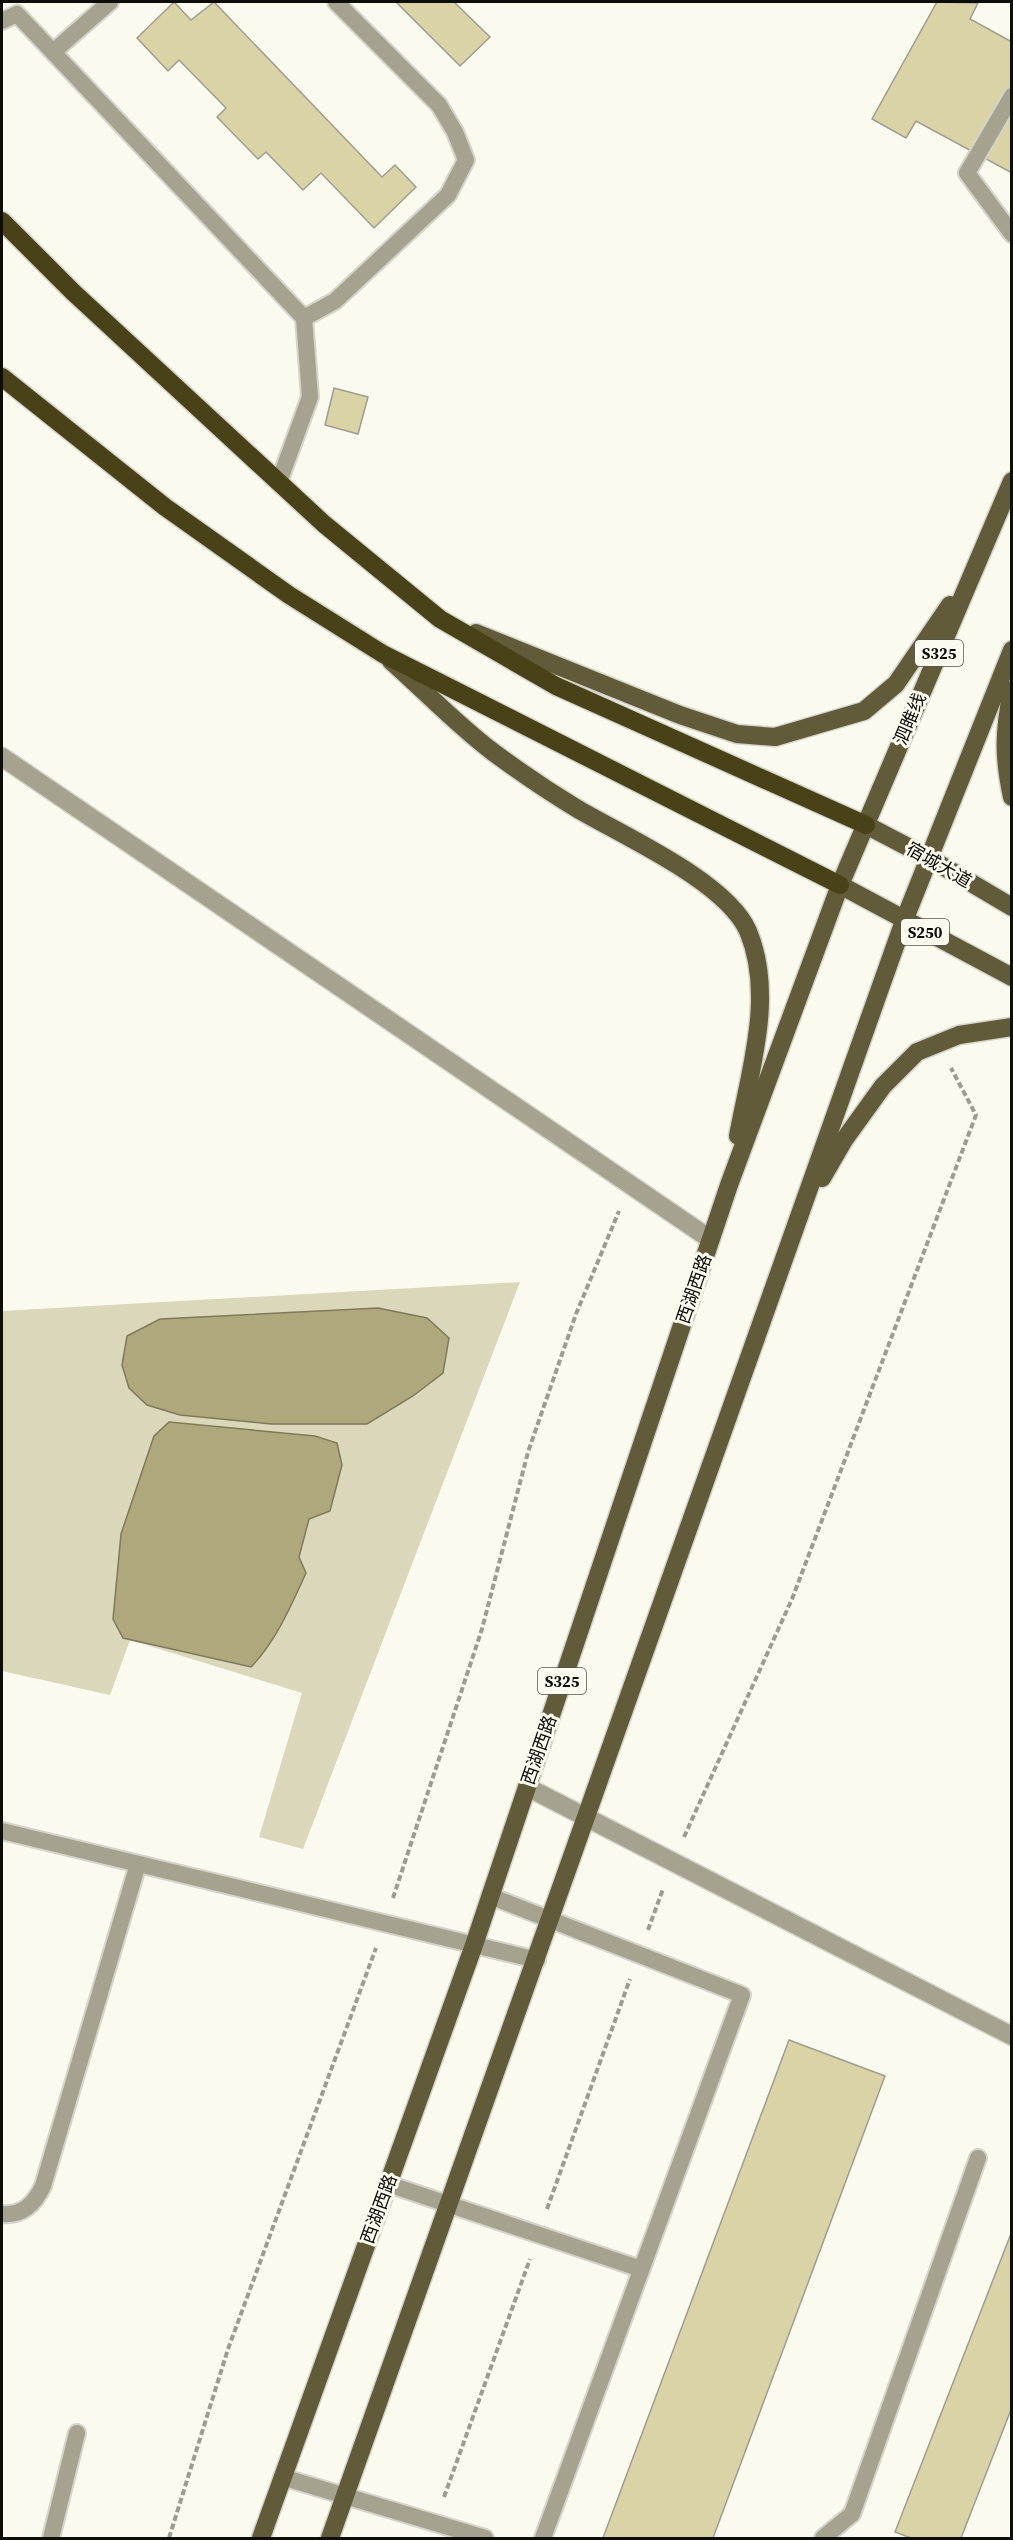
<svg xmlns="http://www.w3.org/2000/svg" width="1013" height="2540" viewBox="0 0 1013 2540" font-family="'Source Serif 4','Noto Sans SC',serif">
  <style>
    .green { fill: #dbd7bb }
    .water { fill: #afa87c; stroke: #7e7a5a; stroke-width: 1.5 }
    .building { fill: #dad3a5; stroke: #9f9d93; stroke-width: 1.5 }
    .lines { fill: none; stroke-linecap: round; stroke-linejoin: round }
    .lane-casing { stroke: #d5d4ca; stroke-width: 20 }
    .street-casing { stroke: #d5d4ca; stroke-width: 21 }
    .primary-casing { stroke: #d5d4ca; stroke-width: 21 }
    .highway-casing { stroke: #d5d4ca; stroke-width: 21 }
    .path { stroke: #9c9c93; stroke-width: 4; stroke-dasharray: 6 3; stroke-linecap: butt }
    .lane { stroke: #a5a28f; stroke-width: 16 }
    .street { stroke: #a5a28f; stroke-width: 18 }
    .primary { stroke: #615b39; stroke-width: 18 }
    .highway { stroke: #494218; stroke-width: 18 }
    .labels { text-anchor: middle; stroke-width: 6; stroke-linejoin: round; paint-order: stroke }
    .shield { fill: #fbfaef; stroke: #54544e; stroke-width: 1.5 }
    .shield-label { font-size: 16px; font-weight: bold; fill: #0d0d09 }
    .street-label { font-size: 18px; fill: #0d0d09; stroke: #fbfaef }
  </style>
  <rect width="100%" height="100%" fill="#fbfaef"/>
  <!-- green -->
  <path class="green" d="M520,1282L303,1849L259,1837L302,1693L130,1640L110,1695L2,1671V1311Z"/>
  <!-- water -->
  <g class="water">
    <path d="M378,1308L427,1318L449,1338L443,1373L413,1396L367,1424H271L180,1415L147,1405L129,1388L122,1365L127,1336L160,1319Z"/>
    <path d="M169,1422L315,1436L337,1443L342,1465L330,1511L309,1519L299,1557L306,1573C291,1606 276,1641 251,1667L123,1638L113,1619L121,1534L154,1436Z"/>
  </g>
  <!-- building -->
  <g class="building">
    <path d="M174,2L191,20L214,2L382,177L395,165L416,187L374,228L321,173L303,190L266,152L258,159L217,117L226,108L179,60L168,71L137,38Z"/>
    <path d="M396,2H454L490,37L460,66Z"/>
    <path d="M937,2L978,3L970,19L1012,42V173L916,121L906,138L872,119Z"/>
    <path d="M334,388L368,397L358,434L325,425Z"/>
    <path d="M789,2040L885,2076L713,2538H603Z"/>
    <path d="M1012,2231V2407L961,2538H911L895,2532Z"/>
  </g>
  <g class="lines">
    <defs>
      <g id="lane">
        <path d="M2,21L17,14L304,318L310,397L279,482"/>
        <path d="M53,52L110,2"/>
        <path d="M1012,96L967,173L1012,234"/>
        <path d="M304,318L335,301L448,195L466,160L455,132L439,105L336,2"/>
        <path d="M2,1831L537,1960"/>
        <path d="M490,1896L742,1995L543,2538"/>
        <path d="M388,2184L641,2269"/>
        <path d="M2,2214C23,2216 35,2203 43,2186L138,1864"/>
        <path d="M282,2477L485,2538"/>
        <path d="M51,2538L77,2433"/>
        <path d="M823,2538L852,2514L978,2158"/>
      </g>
      <g id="street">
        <path d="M2,757L710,1239"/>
        <path d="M527,1787L1012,2036"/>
      </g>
      <g id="primary">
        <path d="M476,633L680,715L737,734L775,737L864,711L896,684L950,605"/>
        <path d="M391,661C425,691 457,725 493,752C520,772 548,791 576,808C623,836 726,881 748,931C775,995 750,1070 738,1136"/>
        <path d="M1012,690C1004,732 1003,755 1012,797"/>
        <path d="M866,825L929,858L1012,907"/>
        <path d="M840,885L1012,977"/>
        <path d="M822,1178L844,1140L883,1086L917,1052L959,1035L1012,1027"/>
        <path d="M261,2538L474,1945L729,1185L840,885L1012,481"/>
        <path d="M330,2538L904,921L1012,650"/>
      </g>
      <g id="highway">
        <path d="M2,221L73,292L324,524L440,619L556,686L866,825"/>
        <path d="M2,377L165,507L289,595L383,654L840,885"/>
      </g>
    </defs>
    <!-- lane casing -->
    <use href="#lane" class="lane-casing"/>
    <!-- street casing -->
    <use href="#street" class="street-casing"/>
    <!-- primary casing -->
    <use href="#primary" class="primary-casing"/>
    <!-- highway casing -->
    <use href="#highway" class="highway-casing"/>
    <!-- path -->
    <g class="path">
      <path d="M684,1837L792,1599L976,1115L951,1068"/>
      <path d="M393,1898L482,1629L528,1452L576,1314L619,1211"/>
      <path d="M648,1930L663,1889"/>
      <path d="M547,2209L630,1979"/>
      <path d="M444,2497L530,2259"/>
      <path d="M169,2538L228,2349L376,1948"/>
    </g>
    <!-- lane -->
    <use href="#lane" class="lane"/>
    <!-- street -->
    <use href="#street" class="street"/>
    <!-- primary -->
    <use href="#primary" class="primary"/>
    <!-- highway -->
    <use href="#highway" class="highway"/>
  </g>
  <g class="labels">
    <!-- shield labels -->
    <g class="shield">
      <rect x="915" y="640" width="48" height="26" rx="4.5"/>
      <rect x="901" y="919" width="48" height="26" rx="4.5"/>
      <rect x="538" y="1668" width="48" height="26" rx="4.5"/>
    </g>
    <g class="shield-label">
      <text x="939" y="659">S325</text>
      <text x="925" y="938">S250</text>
      <text x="562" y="1687">S325</text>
    </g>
    <!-- street labels -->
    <g class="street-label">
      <text transform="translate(910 719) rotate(-67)" y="6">泗睢线</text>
      <text transform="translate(939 865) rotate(30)" y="6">宿城大道</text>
      <text transform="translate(694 1289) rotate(-71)" y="6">西湖西路</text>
      <text transform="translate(539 1750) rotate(-71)" y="6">西湖西路</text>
      <text transform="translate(379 2209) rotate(-70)" y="6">西湖西路</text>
    </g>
  </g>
  <!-- border -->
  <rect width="1013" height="2540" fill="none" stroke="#0d0d09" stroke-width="6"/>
</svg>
